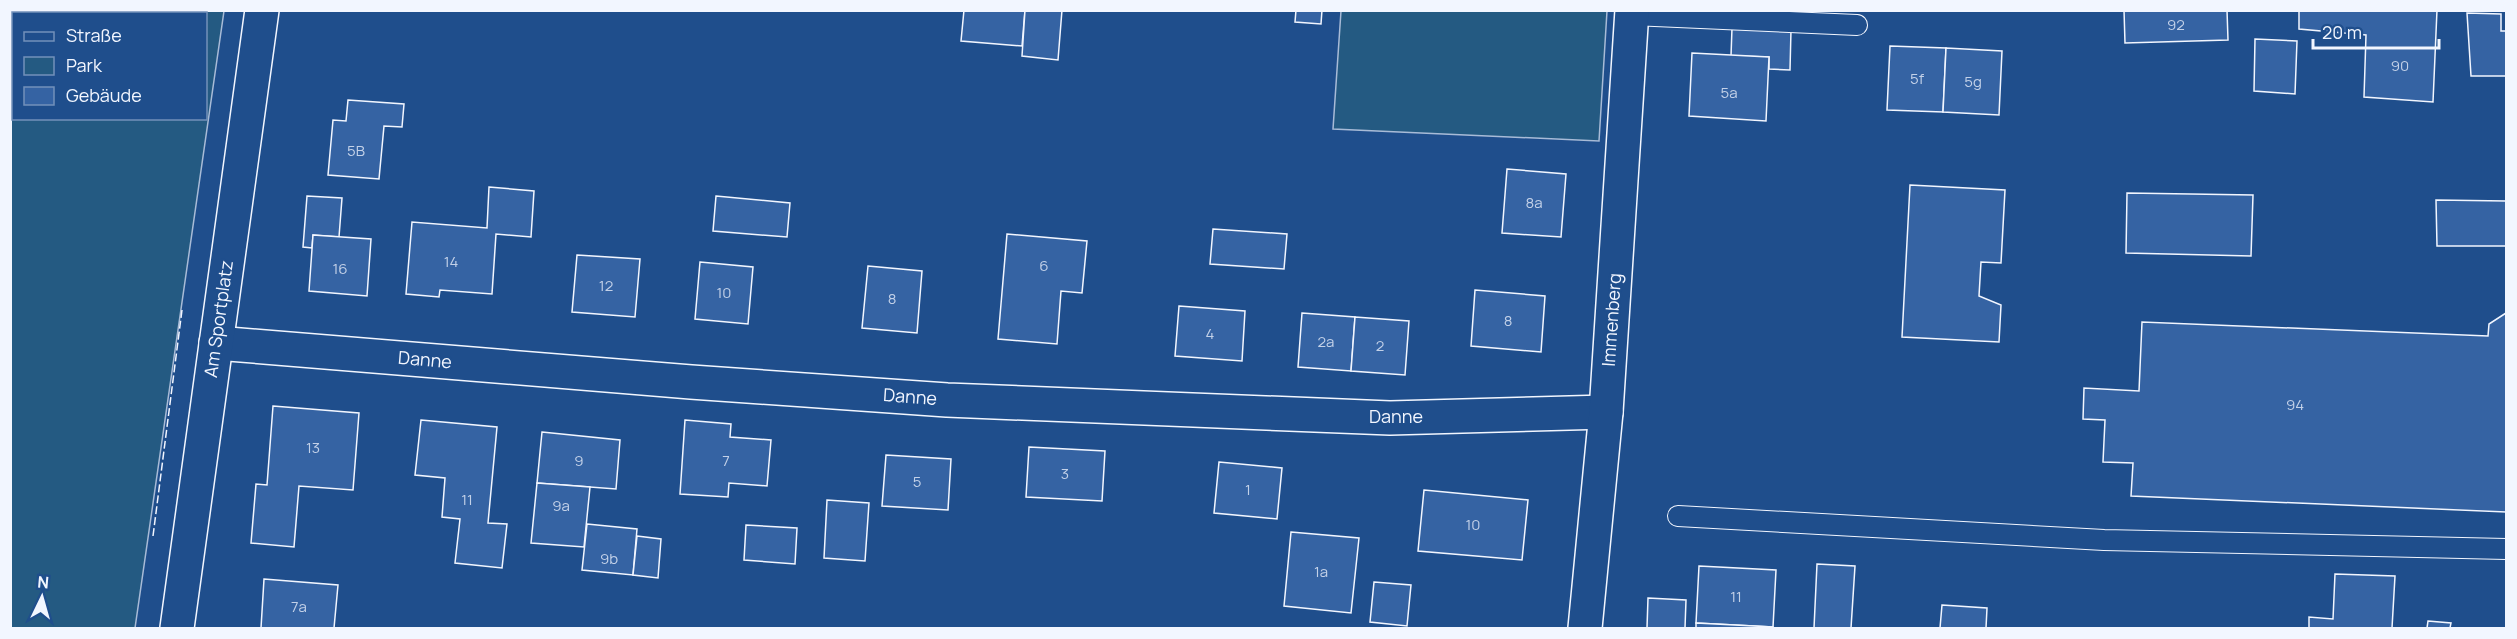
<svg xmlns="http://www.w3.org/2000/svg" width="2517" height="639" viewBox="0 0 2517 639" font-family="Manrope,sans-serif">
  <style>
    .green { fill: #245a82; stroke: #a8bbd7; stroke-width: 1.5; fill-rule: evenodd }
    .building { fill: #3563a3; stroke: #f2f6ff; stroke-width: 1.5 }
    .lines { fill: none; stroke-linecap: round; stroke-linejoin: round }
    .service-casing { stroke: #f2f6ff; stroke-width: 22 }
    .minor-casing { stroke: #f2f6ff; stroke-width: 36 }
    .service { stroke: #1f4e8c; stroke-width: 20 }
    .minor { stroke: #1f4e8c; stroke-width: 33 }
    .fence { stroke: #f2f6ff; stroke-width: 1.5; stroke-dasharray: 8 3; stroke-linecap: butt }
    .labels { text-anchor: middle; stroke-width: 4.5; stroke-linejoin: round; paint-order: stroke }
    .number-label { font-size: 15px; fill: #c3d1e8 }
    .street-label { font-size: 18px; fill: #f2f6ff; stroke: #1f4e8c }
  </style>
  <rect width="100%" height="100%" fill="#1f4e8c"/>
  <!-- green -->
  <g class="green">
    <path d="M10,11H224L135,628H11ZM14,14H206V118H14Z"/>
    <path d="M1341,11H1607L1599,141L1333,129Z"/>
  </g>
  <!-- building -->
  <g class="building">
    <path d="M10,10H169L170,14H14V75L10,76Z"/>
    <path d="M964,10H1025L1022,46L961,41Z"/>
    <path d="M1025,10H1062L1058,60L1022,56Z"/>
    <path d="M1296,10H1322L1321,24L1295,22Z"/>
    <path d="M2124,10H2227L2228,40L2125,43Z"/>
    <path d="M2299,10H2437L2433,102L2364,97L2366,35L2299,29Z"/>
    <path d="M2467,13L2501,14V31H2506V76H2471Z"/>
    <path d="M1732,28L1791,30L1790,70L1769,69V57L1731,56Z"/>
    <path d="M2255,39L2297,41L2295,94L2254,91Z"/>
    <path d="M1890,46L1946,48L1943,112L1887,110Z"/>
    <path d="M1946,48L2002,51L1999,115L1943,112Z"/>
    <path d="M1692,53L1769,57L1766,121L1689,116Z"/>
    <path d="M348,100L404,104L402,127L384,126L379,179L328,175L333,120L346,121Z"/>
    <path d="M1507,169L1566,174L1561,237L1502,233Z"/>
    <path d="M1910,185L2005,190L2001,263L1981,262L1979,296L2001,305L1999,342L1902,337Z"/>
    <path d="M489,187L534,191L531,237L496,234L492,294L440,290L439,297L406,294L412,222L487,228Z"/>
    <path d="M2127,193L2253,195L2251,256L2126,253Z"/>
    <path d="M307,196L342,198L339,237L313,235L312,248L303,247Z"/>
    <path d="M716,196L790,203L787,237L713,231Z"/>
    <path d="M2436,200L2506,201V246H2437Z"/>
    <path d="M1213,229L1287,234L1284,269L1210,264Z"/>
    <path d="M1007,234L1087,241L1082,293L1061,291L1057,344L998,339Z"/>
    <path d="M313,235L371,239L367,296L309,291Z"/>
    <path d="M577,255L640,259L635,317L572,312Z"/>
    <path d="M700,262L753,267L748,324L695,319Z"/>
    <path d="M868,266L922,271L917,333L862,328Z"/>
    <path d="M1475,290L1545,296L1541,352L1471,346Z"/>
    <path d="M1179,306L1245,311L1242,361L1175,356Z"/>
    <path d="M1302,313L1355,317L1351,371L1298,367Z"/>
    <path d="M2506,313V512L2131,496L2133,463L2103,462L2105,420L2083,419L2084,388L2139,391L2142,322L2488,336L2489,324Z"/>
    <path d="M1355,317L1409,321L1405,375L1351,371Z"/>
    <path d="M273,406L359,413L353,490L299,486L294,547L251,543L256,484L267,485Z"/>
    <path d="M421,420L497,427L488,523L507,524L502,568L455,563L460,519L442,517L445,478L415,475Z"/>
    <path d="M685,420L731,424L730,437L771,440L767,486L729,483L728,497L680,494Z"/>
    <path d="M542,432L620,440L616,489L537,483Z"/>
    <path d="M1029,447L1105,451L1102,501L1026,497Z"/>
    <path d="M886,455L951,459L948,510L882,506Z"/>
    <path d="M1219,462L1282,468L1277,519L1214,513Z"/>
    <path d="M537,483L590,487L584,547L531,543Z"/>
    <path d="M1424,490L1528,500L1522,560L1418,551Z"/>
    <path d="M827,500L869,503L865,561L824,558Z"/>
    <path d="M587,524L637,529L633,575L582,570Z"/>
    <path d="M746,525L797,528L795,564L744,560Z"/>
    <path d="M1291,532L1359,538L1351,613L1284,606Z"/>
    <path d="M637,536L661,539L658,578L633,575Z"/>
    <path d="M1817,564L1855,566L1851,628H1814Z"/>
    <path d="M1699,566L1776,570L1773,627L1696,623Z"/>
    <path d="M2335,574L2395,576L2392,628H2309V617L2333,619Z"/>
    <path d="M264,579L338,585L334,628H261Z"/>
    <path d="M1374,582L1411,585L1407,626L1370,622Z"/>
    <path d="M1648,598L1686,600L1685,628H1647Z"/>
    <path d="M1942,605L1987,608L1986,628H1940Z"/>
    <path d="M2428,621L2451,623L2450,628H2427Z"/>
    <path d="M1696,623L1773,627V628H1696Z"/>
  </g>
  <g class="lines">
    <defs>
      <g id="service">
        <path d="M1632,15L1857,25"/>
        <path d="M1678,516L2104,540L2506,549"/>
      </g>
      <g id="minor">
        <path d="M216,343L691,382L947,400L1390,418L1606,412"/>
        <path d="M177,628L262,10"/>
        <path d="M1585,628L1606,412L1632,10"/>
      </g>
    </defs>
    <!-- service casing -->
    <use href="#service" class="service-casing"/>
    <!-- minor casing -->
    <use href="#minor" class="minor-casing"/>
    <!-- service -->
    <use href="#service" class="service"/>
    <!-- minor -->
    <use href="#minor" class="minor"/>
    <!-- fence -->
    <path class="fence" d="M153,536L182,310"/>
  </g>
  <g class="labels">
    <!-- number labels -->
    <g class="number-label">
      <text x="2176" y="30">92</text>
      <text x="2400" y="71">90</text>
      <text x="1917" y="84">5f</text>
      <text x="1973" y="87">5g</text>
      <text x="1729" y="98">5a</text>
      <text x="356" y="156">5B</text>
      <text x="1534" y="208">8a</text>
      <text x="451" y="267">14</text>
      <text x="1044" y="271">6</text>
      <text x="340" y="274">16</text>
      <text x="606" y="291">12</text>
      <text x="724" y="298">10</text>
      <text x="892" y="304">8</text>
      <text x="1508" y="326">8</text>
      <text x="1210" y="339">4</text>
      <text x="1326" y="347">2a</text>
      <text x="1380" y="351">2</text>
      <text x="2295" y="410">94</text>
      <text x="313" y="453">13</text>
      <text x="579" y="466">9</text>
      <text x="726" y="466">7</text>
      <text x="1065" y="479">3</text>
      <text x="917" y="487">5</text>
      <text x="1248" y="495">1</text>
      <text x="467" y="505">11</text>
      <text x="561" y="511">9a</text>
      <text x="1473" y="530">10</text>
      <text x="609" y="564">9b</text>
      <text x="1321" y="577">1a</text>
      <text x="1736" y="602">11</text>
      <text x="299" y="612">7a</text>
    </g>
    <!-- street labels -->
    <g class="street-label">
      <text transform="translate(219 319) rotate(-82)" y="6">Am Sportplatz</text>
      <text transform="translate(1612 320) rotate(-86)" y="6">Immenberg</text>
      <text transform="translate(425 360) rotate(5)" y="6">Danne</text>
      <text transform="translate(910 397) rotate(4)" y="6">Danne</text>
      <text x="1396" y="423">Danne</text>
    </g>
  </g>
  <!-- border -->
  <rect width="2517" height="639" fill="none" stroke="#f2f6ff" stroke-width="24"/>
  <!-- legend -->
  <rect x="12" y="12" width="195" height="108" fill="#1f4e8c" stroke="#7391ba" stroke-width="1.5"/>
  <rect x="24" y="32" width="30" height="9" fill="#1f4e8c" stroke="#7391ba" stroke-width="1.5"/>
  <text x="66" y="42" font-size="18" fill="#f2f6ff">Straße</text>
  <rect x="24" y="57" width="30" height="18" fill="#245a82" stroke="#7391ba" stroke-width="1.5"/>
  <text x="66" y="72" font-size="18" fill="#f2f6ff">Park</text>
  <rect x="24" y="87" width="30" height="18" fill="#3563a3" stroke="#7391ba" stroke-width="1.5"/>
  <text x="66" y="102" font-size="18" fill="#f2f6ff">Gebäude</text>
  <!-- north arrow -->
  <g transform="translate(42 597) rotate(5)" stroke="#1f4e8c" stroke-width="4.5" paint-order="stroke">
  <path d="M0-4.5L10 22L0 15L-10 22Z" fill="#f2f6ff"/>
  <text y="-9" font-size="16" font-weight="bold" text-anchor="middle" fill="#f2f6ff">N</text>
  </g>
  <!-- scale -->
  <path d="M2313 39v9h126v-9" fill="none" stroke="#f2f6ff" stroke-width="3"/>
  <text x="2322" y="39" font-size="18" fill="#f2f6ff" stroke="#1f4e8c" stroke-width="4.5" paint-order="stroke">20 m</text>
</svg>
